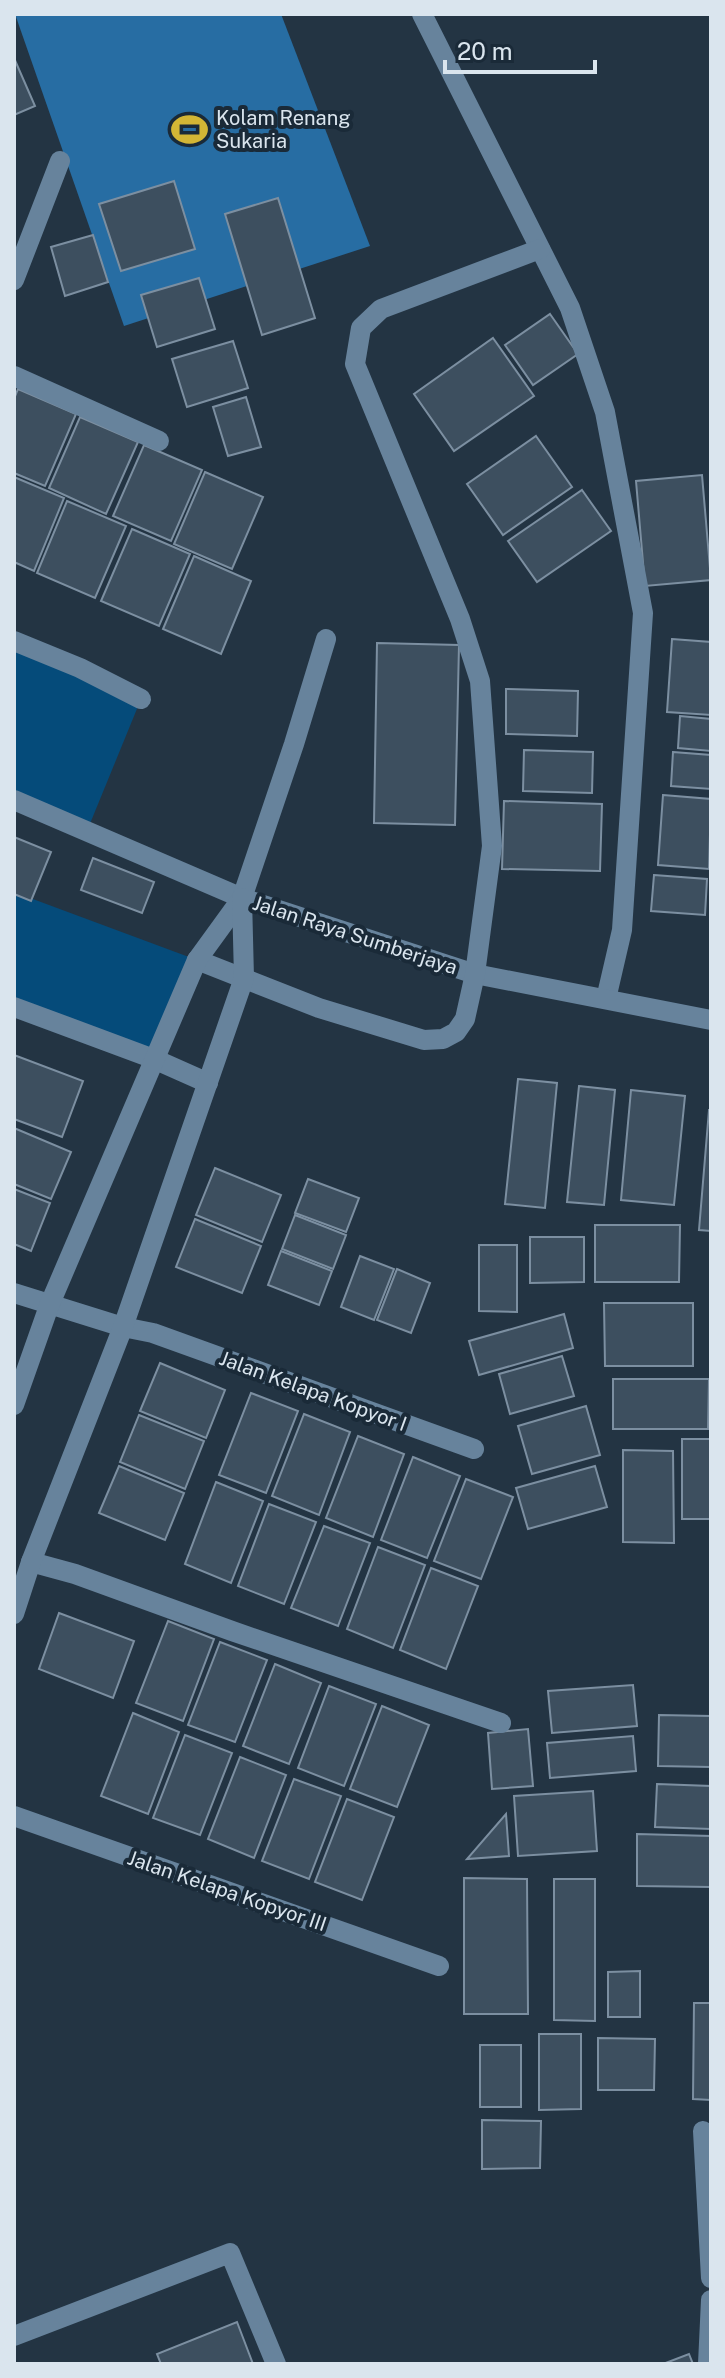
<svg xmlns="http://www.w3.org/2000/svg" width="725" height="2378" viewBox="0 0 725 2378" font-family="'Public Sans',sans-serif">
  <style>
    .green { fill: #054b7a }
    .water { fill: #276da3 }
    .building { fill: #3d4f5f; stroke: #7c8fa1; stroke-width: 2 }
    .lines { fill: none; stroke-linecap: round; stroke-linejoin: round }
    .minor { stroke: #67839c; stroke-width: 20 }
    .labels { text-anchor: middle; stroke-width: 8; stroke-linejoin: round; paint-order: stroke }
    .poi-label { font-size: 20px; fill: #dae5ee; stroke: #1a2a38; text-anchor: start }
    .street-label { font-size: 20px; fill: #dae5ee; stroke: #1a2a38 }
  </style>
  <rect width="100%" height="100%" fill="#233443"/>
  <!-- green -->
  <g class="green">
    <path d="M14,642L141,699L87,831L14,800Z"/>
    <path d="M14,892L197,960L154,1059L14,1007Z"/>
  </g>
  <!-- water -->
  <path class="water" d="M15,14H281L370,246L124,326Z"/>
  <!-- building -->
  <g class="building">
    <path d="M14,58L35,106L14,115Z"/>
    <path d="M174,181L195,249L121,271L99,204Z"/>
    <path d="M278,198L315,318L262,335L225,214Z"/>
    <path d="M93,235L108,282L65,296L51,247Z"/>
    <path d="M199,278L215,329L157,347L141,295Z"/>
    <path d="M550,314L578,354L533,385L505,345Z"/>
    <path d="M493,338L534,396L454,451L414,394Z"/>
    <path d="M233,341L248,388L187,407L172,359Z"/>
    <path d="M18,389L76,414L45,486L14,473V399Z"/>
    <path d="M246,397L261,447L228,456L213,407Z"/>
    <path d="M80,417L138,442L106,514L49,488Z"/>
    <path d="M536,436L572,487L503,535L467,484Z"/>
    <path d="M144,445L202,470L171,541L113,516Z"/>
    <path d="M205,472L263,497L232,569L174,544Z"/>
    <path d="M702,475L711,580L645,586L636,481Z"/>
    <path d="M14,477L64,498L34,571L14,562Z"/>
    <path d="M582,490L611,531L537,582L508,541Z"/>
    <path d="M67,501L126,526L95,598L37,573Z"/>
    <path d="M132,529L190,554L159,626L101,601Z"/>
    <path d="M194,556L251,581L221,654L163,629Z"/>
    <path d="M672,639L711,642V715L667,712Z"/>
    <path d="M377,643L459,645L455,825L374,823Z"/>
    <path d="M506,689L578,691L577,736L506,734Z"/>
    <path d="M680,716L711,719V751L678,748Z"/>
    <path d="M524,750L593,752L592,793L523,791Z"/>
    <path d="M673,752L711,755V789L671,786Z"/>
    <path d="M663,795L711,799L709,869L658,865Z"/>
    <path d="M504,801L602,804L600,871L502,869Z"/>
    <path d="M14,837L51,852L31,901L14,894Z"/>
    <path d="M93,858L154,882L142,913L81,890Z"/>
    <path d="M654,875L707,879L705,915L651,911Z"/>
    <path d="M14,1055L83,1081L62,1137L14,1119Z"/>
    <path d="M518,1079L557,1083L545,1208L505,1204Z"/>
    <path d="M579,1086L615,1090L604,1205L567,1202Z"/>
    <path d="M631,1090L685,1096L674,1205L621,1200Z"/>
    <path d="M709,1110H711V1231L699,1230Z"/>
    <path d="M14,1128L71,1152L51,1199L14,1184Z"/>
    <path d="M215,1168L281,1195L262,1242L196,1215Z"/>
    <path d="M308,1179L359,1198L346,1232L295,1213Z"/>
    <path d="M14,1189L50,1203L31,1251L14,1244Z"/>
    <path d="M295,1215L346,1235L333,1269L282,1249Z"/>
    <path d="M195,1219L261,1246L242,1293L176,1267Z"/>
    <path d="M595,1225H680L679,1282H595Z"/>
    <path d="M530,1237H584V1282L530,1283Z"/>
    <path d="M479,1245H517V1312L479,1311Z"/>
    <path d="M281,1251L332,1271L319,1305L268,1285Z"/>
    <path d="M360,1256L394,1269L374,1320L341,1307Z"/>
    <path d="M397,1269L430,1283L411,1333L377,1320Z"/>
    <path d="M604,1303H693V1366H605Z"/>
    <path d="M564,1314L573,1348L479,1375L469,1341Z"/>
    <path d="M562,1356L574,1396L510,1414L499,1374Z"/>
    <path d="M160,1363L225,1390L206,1438L140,1411Z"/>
    <path d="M613,1379H709L708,1429H613Z"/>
    <path d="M251,1393L298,1411L266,1493L219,1475Z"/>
    <path d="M586,1406L600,1455L532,1474L518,1426Z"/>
    <path d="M304,1414L350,1432L319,1515L272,1496Z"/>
    <path d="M139,1415L204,1441L185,1489L120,1462Z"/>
    <path d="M358,1436L404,1454L373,1537L326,1518Z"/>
    <rect x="682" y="1439" width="29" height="80"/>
    <path d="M623,1450L673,1451L674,1543L623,1542Z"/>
    <path d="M413,1457L460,1476L427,1558L381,1540Z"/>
    <path d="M119,1466L184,1493L165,1540L99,1513Z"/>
    <path d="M595,1466L607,1507L528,1529L516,1488Z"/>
    <path d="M466,1479L513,1497L481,1579L434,1561Z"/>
    <path d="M216,1482L263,1501L231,1583L185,1564Z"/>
    <path d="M269,1504L316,1522L284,1604L238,1586Z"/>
    <path d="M324,1526L370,1543L338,1626L291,1608Z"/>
    <path d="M378,1547L425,1565L393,1648L347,1629Z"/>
    <path d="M431,1568L478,1586L446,1669L400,1650Z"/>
    <path d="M59,1613L134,1641L113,1698L39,1669Z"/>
    <path d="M168,1621L214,1639L183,1721L136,1703Z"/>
    <path d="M220,1642L267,1660L235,1742L188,1725Z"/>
    <path d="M275,1664L321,1683L289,1764L243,1746Z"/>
    <path d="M633,1685L637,1726L552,1733L548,1691Z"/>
    <path d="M329,1686L376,1704L344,1786L298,1768Z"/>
    <path d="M382,1706L429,1725L397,1807L350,1789Z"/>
    <path d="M133,1713L179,1732L148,1814L101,1796Z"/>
    <path d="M659,1715L711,1716V1767L658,1766Z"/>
    <path d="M528,1729L533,1786L492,1789L488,1733Z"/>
    <path d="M185,1735L232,1753L200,1835L153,1818Z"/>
    <path d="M633,1736L636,1771L550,1778L547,1743Z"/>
    <path d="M240,1757L286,1775L254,1858L208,1839Z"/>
    <path d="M294,1779L341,1796L309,1879L262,1861Z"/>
    <path d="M657,1784L711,1786V1829L655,1827Z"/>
    <path d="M593,1791L597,1851L518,1856L514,1796Z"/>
    <path d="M347,1799L394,1817L362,1900L315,1882Z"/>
    <path d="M506,1814L509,1856L467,1859Z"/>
    <path d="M637,1834L711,1836V1887L637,1886Z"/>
    <path d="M464,1878L527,1879L528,2014H464Z"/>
    <path d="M554,1879H595V2021L554,2020Z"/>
    <path d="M640,1971V2017H608V1972Z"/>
    <path d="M694,2003H711V2100L693,2099Z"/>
    <path d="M539,2034H581V2109L539,2110Z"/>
    <path d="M598,2038L655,2039L654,2090H598Z"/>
    <rect x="480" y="2045" width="41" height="62"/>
    <path d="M482,2120L541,2121L540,2168L482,2169Z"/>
    <path d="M237,2322L253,2364H161L157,2354Z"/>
    <path d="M689,2354L693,2364H663Z"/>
  </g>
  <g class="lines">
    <!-- minor -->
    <g class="minor">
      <path d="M422,14L570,308L605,412L643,613L622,930L606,999"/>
      <path d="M14,280L60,161"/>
      <path d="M14,376L159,441"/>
      <path d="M14,641L80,668L141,699"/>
      <path d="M14,800L242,898L475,974L711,1020"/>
      <path d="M197,960L319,1008L424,1040L443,1039L456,1032L465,1019L475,974L492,846L480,681L460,619L355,364L361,328L381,309L540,249"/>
      <path d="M14,1007L154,1059L208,1083"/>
      <path d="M14,1293L123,1327L153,1333L474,1449"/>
      <path d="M14,1405L49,1306L197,960L242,898L294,744L326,639"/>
      <path d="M31,1562L75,1574L232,1631L501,1723"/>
      <path d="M14,1614L31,1562L123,1327L244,978L242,898"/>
      <path d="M14,1816L439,1966"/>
      <path d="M703,2131L711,2278"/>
      <path d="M14,2336L230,2253L276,2364"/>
      <path d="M708,2364L711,2300"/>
    </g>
  </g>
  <!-- icons -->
  <defs>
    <symbol id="stadium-bare" viewBox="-9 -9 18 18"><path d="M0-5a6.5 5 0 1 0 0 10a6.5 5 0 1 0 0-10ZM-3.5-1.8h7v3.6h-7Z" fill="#d3b635" stroke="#1a2a38" stroke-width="2.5" paint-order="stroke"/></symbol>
  </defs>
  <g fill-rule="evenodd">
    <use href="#stadium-bare" x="164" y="104" width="51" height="51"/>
  </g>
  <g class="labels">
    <!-- poi labels -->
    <g class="poi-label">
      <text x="216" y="125">Kolam Renang<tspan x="216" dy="23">Sukaria</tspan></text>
    </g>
    <!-- street labels -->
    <g class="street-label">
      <text transform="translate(355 935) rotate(18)" y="7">Jalan Raya Sumberjaya</text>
      <text transform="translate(313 1391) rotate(20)" y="7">Jalan Kelapa Kopyor I</text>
      <text transform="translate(227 1891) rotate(19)" y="7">Jalan Kelapa Kopyor III</text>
    </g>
  </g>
  <!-- border -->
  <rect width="725" height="2378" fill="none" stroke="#dae5ee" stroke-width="32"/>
  <!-- scale -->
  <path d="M445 60v12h150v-12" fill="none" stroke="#dae5ee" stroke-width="4"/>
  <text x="457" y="60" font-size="24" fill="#dae5ee" stroke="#1a2a38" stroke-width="6" paint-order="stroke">20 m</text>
</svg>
